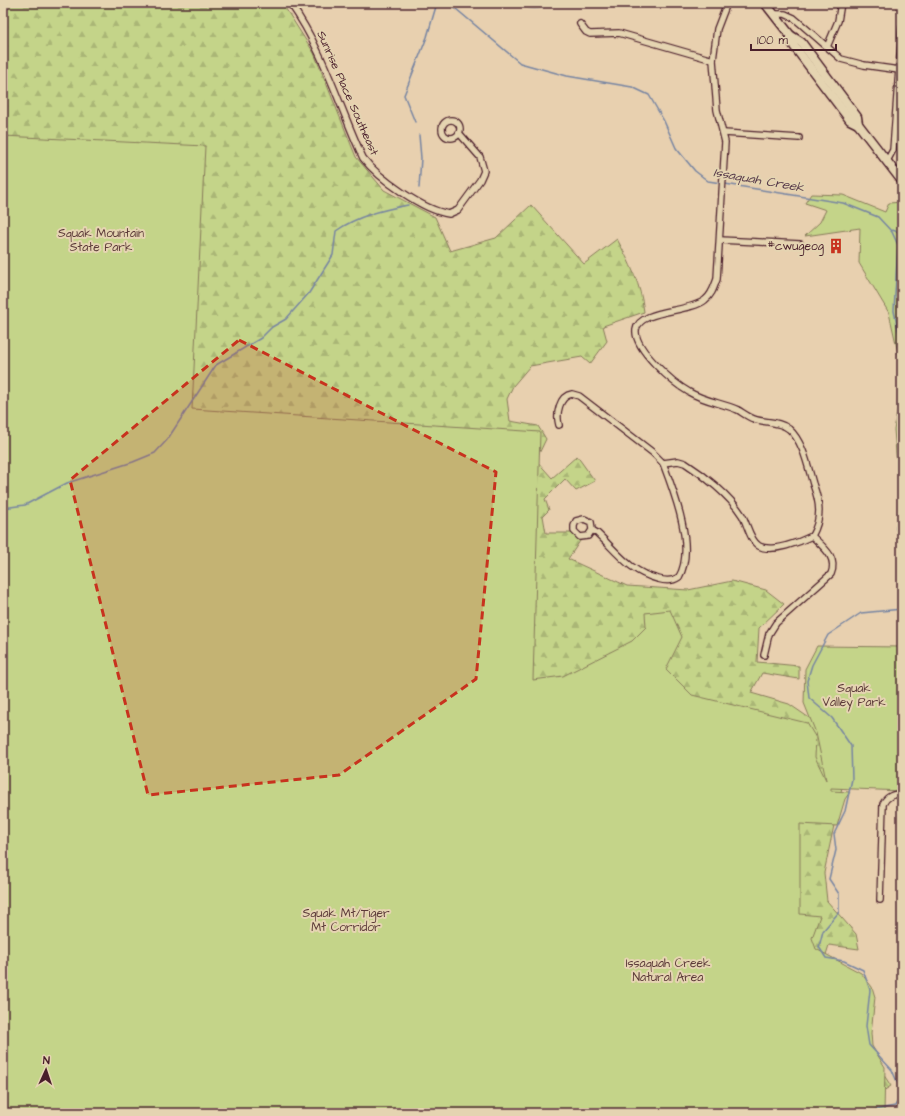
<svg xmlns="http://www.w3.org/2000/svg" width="905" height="1116" viewBox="0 0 905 1116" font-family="'Architects Daughter',sans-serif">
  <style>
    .forest { fill: url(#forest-firs); stroke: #877a5a }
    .green { fill: #c4d489; stroke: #877a5a }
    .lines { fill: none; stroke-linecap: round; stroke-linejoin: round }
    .stream { stroke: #7684a2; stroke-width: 1.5 }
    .street-casing { stroke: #4a1f2b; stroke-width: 8 }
    .secondary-casing { stroke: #4a1f2b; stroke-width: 11 }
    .street { stroke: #e5d4b1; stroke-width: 5.5 }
    .secondary { stroke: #e5d4b1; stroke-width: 8 }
    .marked { fill: #c8321e; fill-opacity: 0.2; stroke: #c8321e; stroke-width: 3; stroke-dasharray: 8 5; stroke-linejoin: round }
    .labels { text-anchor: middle; stroke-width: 4; stroke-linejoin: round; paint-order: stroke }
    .street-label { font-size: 12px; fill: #4a1f2b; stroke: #e5d4b1 }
    .park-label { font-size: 12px; fill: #5c3a39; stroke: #e5d4b1 }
    .poi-label { font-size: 12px; fill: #4a1f2b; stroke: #e5d4b1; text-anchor: end }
    .water-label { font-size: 13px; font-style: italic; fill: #553849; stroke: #e5d4b1 }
  </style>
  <defs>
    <pattern id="forest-firs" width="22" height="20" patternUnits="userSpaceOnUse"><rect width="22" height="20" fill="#c4d489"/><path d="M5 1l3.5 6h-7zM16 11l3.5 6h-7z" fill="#aab676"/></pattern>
  </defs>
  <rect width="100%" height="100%" fill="#e8d0af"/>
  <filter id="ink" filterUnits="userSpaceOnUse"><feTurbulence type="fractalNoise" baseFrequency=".025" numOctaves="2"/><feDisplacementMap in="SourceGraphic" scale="8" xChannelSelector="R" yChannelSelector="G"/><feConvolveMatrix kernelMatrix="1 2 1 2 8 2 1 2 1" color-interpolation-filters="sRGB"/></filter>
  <g filter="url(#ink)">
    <!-- forest -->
    <path class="forest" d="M3,3H282L314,53L356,157L384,190L435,217L450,251L496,238L531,205L584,264L617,239C630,263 641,285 644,312L603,326L607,341L590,364L582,357L530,366L513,386L507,399L510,421L538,426L546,439L536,460L552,478L577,456L595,481L576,491L565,479L545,499L549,510L543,516L546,533H572L580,541L568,559L627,586L688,590L732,581L766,590L784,604L759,628L757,662L799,666V679L762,673L751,693L789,704L837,737L846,768L824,873L827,901L856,934L859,949L829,945L824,961L876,1063L891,1086L877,1095L820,1113H3Z"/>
    <!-- green -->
    <g class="green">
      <path d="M3,136L205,146L192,409L540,432L533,680L563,676L632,641L646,627L645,613L670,610L682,637L666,669L692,695L807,723L816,738L815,757L826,780L816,733L804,703L805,669L817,646L902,647V791L831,788V791L850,792L845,799L837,826L800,824V914L820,916L812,938L816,949L861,973L872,987L875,997L871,1033L872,1046L885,1067L884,1113H3Z"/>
      <path d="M811,194L843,195L885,212L889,203L902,202V370L889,313L859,263L860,228L805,236L820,222L826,210L805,203Z"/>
      <path d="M902,382V522L894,430Z"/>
    </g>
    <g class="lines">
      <!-- stream -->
      <g class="stream">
        <path d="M449,3L520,63L567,76L632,87L649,95L664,121L676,148L695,171L708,181L721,183"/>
        <path d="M518,3C530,11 540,9 553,3"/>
        <path d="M615,3H634"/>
        <path d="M415,122L404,95L427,37L437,3"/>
        <path d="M725,184L843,203L878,217L892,232L898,245L894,311L902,346"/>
        <path d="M419,188L421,158L419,135"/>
        <path d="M892,230L902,233"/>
        <path d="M902,421L899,439L901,495L896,529L902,534"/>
        <path d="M3,508L25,505L67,483L133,462L155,453L167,440L216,365L261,338L272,327L286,319L309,293L333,255L336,231C357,216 382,210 408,205"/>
        <path d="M902,609L861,613L828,635L812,665L807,681L809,698L832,718L851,746L852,779L845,811L834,834L836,850L829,879L839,894V912L823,931L819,947L826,958L844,961L863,970L870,990L866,1026L869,1045L892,1070L902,1093"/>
        <path d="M859,1113L895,1106L902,1094"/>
      </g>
      <defs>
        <g id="street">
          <path d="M290,3C324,51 339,106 363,158C379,179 423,210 449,214L458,210L480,180L484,171L480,157L459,133"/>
          <path d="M727,3L717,29L713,60L717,110L725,142L717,279C714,287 712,295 705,300C689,313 639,309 636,330C634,349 673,383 689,392C704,401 722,403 738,410C743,413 748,417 754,419C765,423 779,421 789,429C803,441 808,467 813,484C820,503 822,518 812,536"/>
          <path d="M774,14H785L794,18L841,59L864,65L899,70"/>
          <path d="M580,24L586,32L590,34L619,33L713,60"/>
          <path d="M827,47L838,21L841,3"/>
          <circle cx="451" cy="129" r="9"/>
          <path d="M724,133L799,138"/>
          <path d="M887,161L893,150L902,28"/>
          <path d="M720,240L800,244"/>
          <path d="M559,425C556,414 559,396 572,394L579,396L652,452L663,463L678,461L685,463C704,475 730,496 742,515C747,523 750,541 759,546C772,553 800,542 812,536"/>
          <path d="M592,530L591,522L584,519L576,521L574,526V531L580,537L588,536L592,530L597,533C617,552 630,572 658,579C665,581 672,582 679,577C696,548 674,492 663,463"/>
          <path d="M764,655L769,634L776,623L831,574C838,557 823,547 812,536"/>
          <path d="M880,900L883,804C887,796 893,794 902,794"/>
        </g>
        <g id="secondary">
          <path d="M765,3L790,35L794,46L850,120L858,124"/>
          <path d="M790,35L801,42L857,117L858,124L902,181"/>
        </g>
      </defs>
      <!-- street casing -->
      <use href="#street" class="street-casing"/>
      <!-- secondary casing -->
      <use href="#secondary" class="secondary-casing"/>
      <!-- street -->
      <use href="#street" class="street"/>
      <!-- secondary -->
      <use href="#secondary" class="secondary"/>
    </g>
  </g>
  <!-- marked area -->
  <path class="marked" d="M239,340L496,472L476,679L339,775L148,795L70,480Z"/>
  <!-- icons -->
  <defs>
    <symbol id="building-bare" viewBox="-9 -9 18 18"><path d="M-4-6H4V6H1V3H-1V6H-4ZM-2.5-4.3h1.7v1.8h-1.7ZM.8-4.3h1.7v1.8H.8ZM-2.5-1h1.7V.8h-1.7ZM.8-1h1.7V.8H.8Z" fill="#c8321e" stroke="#e5d4b1" stroke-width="2.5" paint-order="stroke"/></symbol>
  </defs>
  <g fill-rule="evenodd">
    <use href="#building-bare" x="825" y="235" width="22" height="22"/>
  </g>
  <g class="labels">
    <!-- street labels -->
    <g class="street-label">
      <text transform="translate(348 93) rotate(66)" y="4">Sunrise Place Southeast</text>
    </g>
    <!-- park labels -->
    <g class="park-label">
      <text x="101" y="237">Squak Mountain<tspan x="101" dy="14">State Park</tspan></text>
      <text x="854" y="692">Squak<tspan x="854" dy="14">Valley Park</tspan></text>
      <text x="346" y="917">Squak Mt/Tiger<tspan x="346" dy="14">Mt Corridor</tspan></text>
      <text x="668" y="967">Issaquah Creek<tspan x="668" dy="14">Natural Area</tspan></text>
    </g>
    <!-- poi labels -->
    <g class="poi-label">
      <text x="824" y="250">#cwugeog</text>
    </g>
    <!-- water labels -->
    <g class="water-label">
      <text transform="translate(759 179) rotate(10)" y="5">Issaquah Creek</text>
    </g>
  </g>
  <!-- margin -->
  <rect width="905" height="1116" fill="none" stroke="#e5d4b1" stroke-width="16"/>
  <rect x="8" y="8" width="889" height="1100" fill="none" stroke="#4a1f2b" stroke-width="1.5" filter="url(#ink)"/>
  <!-- north arrow -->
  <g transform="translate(46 1070) rotate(3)" stroke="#e5d4b1" stroke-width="3" paint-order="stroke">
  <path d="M0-3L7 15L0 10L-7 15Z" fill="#4a1f2b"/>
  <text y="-6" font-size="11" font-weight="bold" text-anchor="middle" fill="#4a1f2b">N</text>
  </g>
  <!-- scale -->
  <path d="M751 44v6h85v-6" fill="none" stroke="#4a1f2b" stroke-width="2"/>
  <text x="757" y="44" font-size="12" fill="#4a1f2b" stroke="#e5d4b1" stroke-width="3" paint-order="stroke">100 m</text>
</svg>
